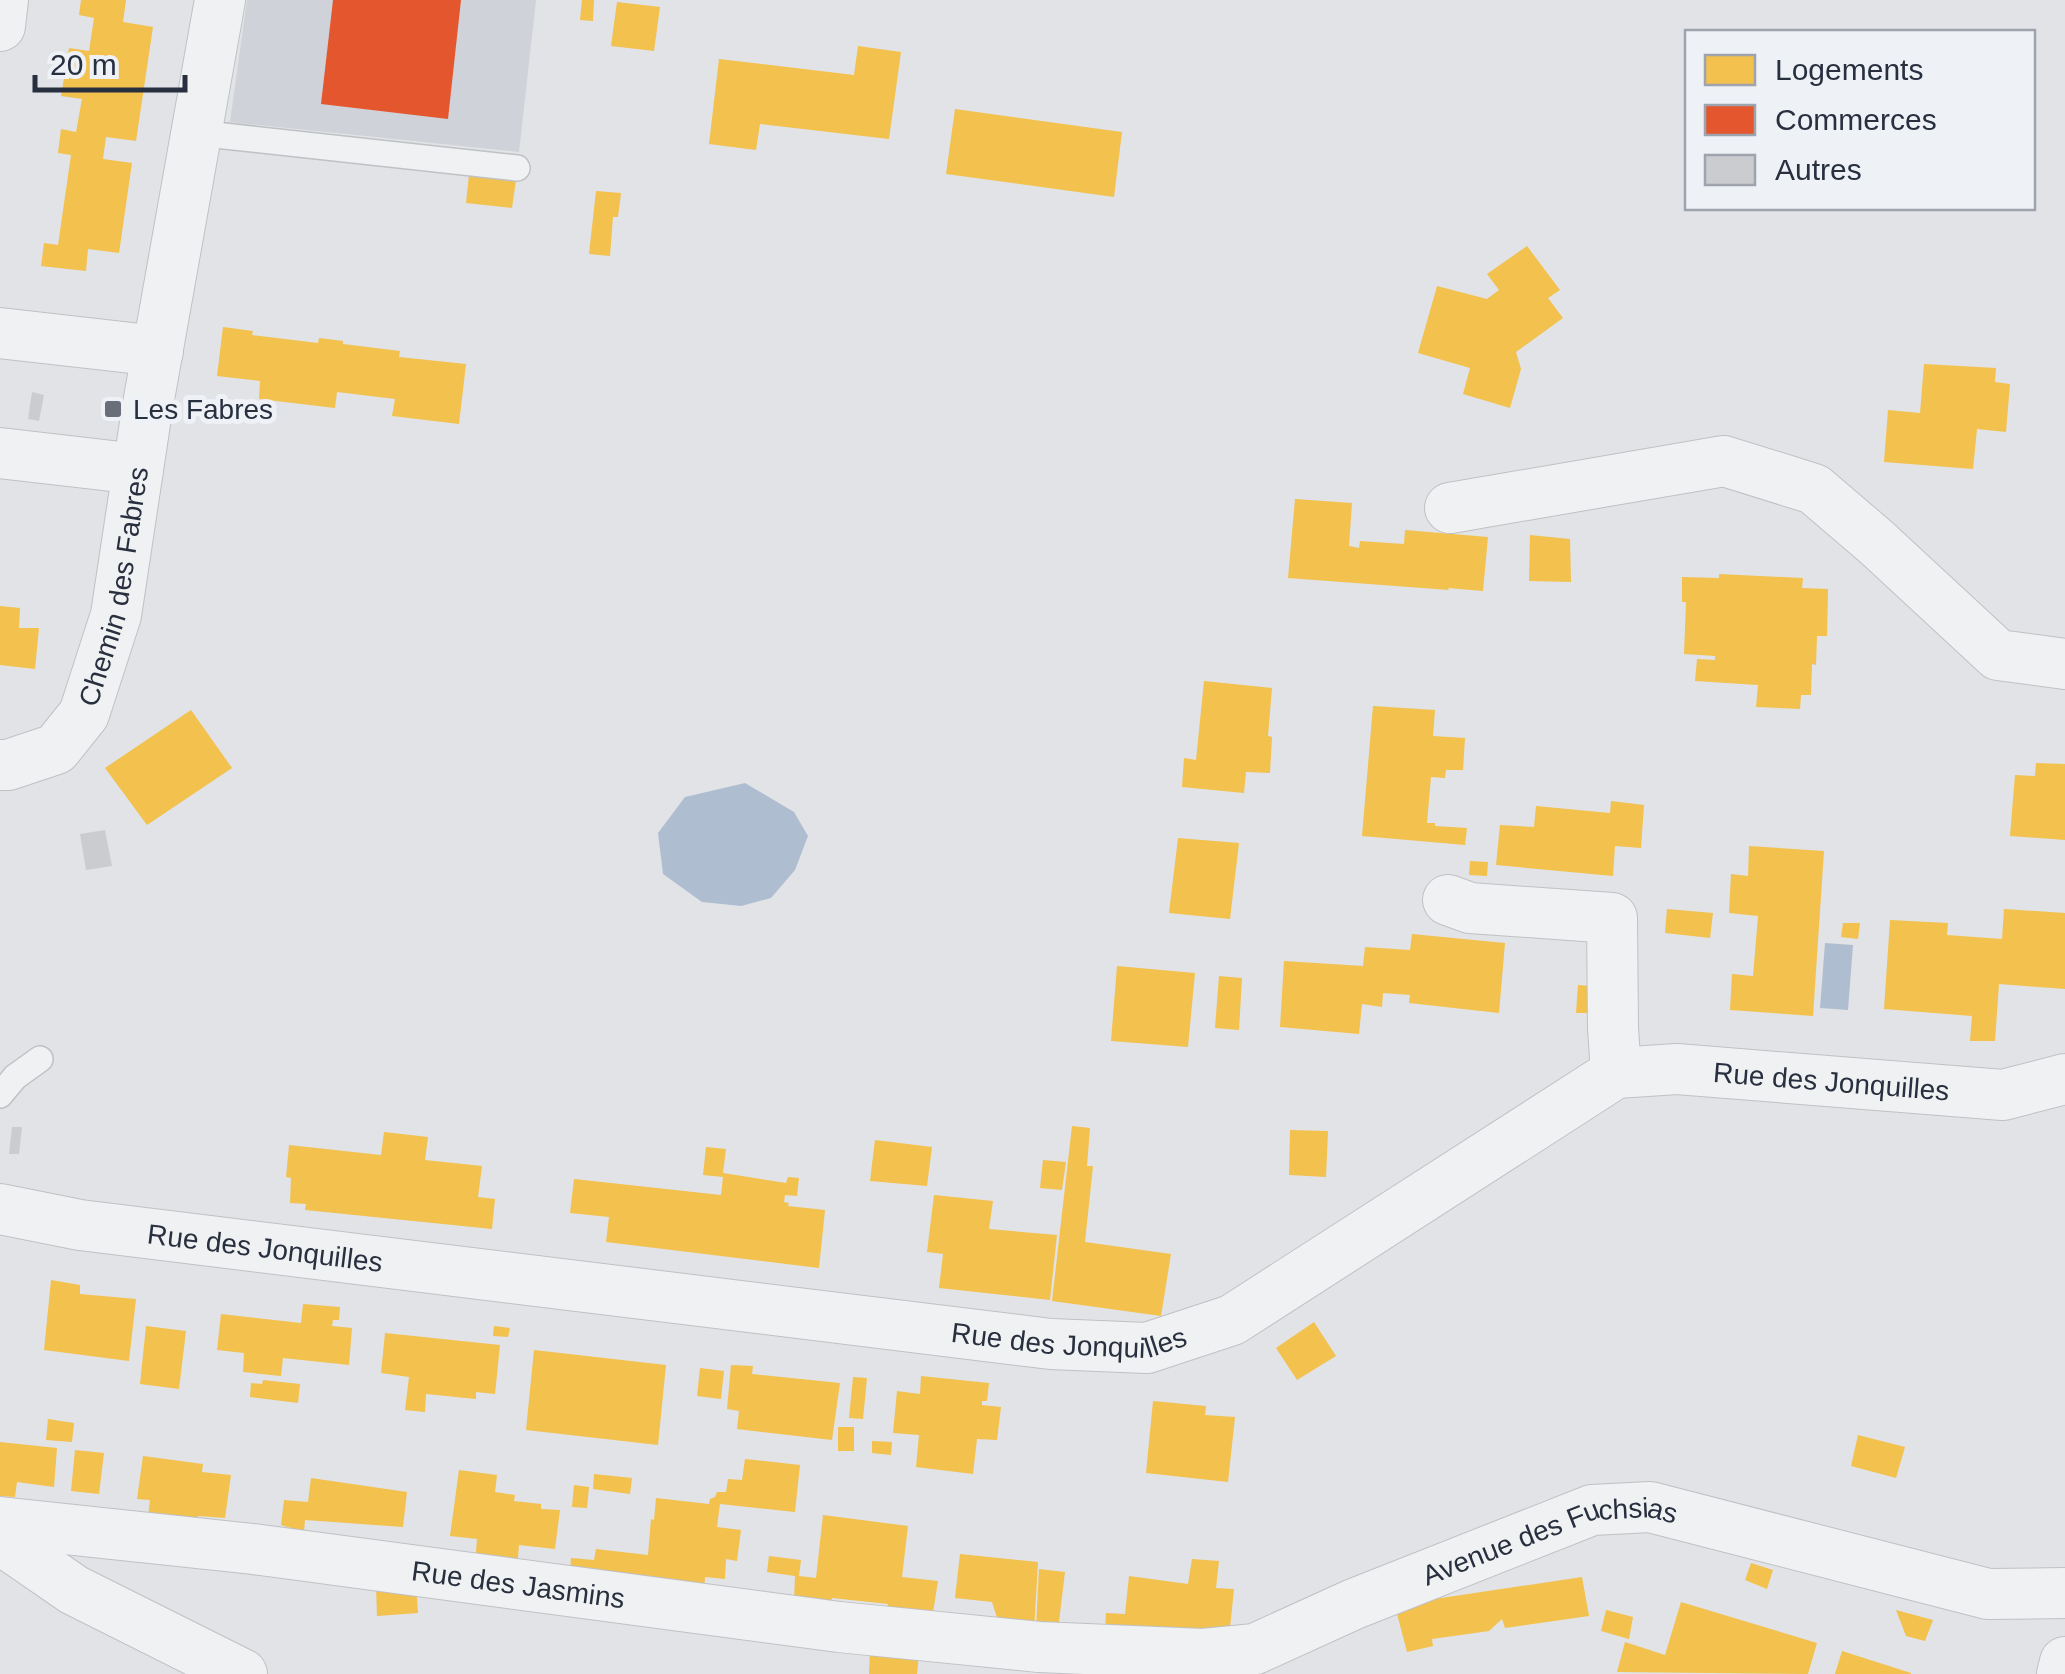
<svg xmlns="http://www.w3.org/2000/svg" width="2065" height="1674" viewBox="0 0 2065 1674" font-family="Helvetica,sans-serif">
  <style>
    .built { fill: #cfd2d9 }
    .water { fill: #afbdd1 }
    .homes { fill: #f2c14e }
    .shops { fill: #e4572e }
    .building { fill: #cbccd0 }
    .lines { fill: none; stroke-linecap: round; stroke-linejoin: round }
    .service-casing { stroke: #bfc1c4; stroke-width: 28 }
    .minor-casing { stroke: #bfc1c4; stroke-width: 52 }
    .service { stroke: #f0f1f2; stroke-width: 25 }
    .minor { stroke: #f0f1f2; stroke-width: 50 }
    .poi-dot { fill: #696e79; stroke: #eef1f6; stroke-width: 4 }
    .labels { text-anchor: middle; stroke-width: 10; stroke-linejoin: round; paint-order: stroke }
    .poi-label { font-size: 28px; fill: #282f3f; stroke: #eef1f6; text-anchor: start }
    .street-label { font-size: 28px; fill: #282f3f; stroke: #eef1f6 }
  </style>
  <rect width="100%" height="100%" fill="#e1e3e6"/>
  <!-- built -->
  <path class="built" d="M247,0H536L519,152L230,122Z"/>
  <!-- water -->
  <g class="water">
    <path d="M745,783L794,812L808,836L795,870L771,898L741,906L702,902L663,874L658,833L685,797Z"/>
    <path d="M1825,943L1853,945L1848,1010L1820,1008Z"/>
  </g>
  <!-- homes -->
  <g class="homes">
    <path d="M81,0H126L123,22L153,27L136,141L106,137L103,159L132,163L119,253L88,249L86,271L41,266L44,243L58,245L71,155L58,153L61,129L76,132L82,99L61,96L69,48L89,51L94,18L79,15Z"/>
    <path d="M582,0H594L593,21L580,20Z"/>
    <path d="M617,2L660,7L654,51L611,46Z"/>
    <path d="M858,46L901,52L889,139L760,124L756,150L709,144L719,59L854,75Z"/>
    <path d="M955,109L1122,132L1114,197L946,174Z"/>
    <path d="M469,175L516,180L512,208L466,203Z"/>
    <path d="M596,191L621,193L618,217H613L610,256L589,254Z"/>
    <path d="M1527,246L1560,290L1548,298L1563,318L1516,352L1521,369L1510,408L1463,394L1470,368L1418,353L1437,286L1487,299L1499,290L1487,274Z"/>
    <path d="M223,327L253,331L252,335L318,343L319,338L343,341V344L400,351L399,357L466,364L459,424L392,416L395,399L337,392L335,408L259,399L260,381L217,376Z"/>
    <path d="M1924,364L1996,368L1995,382L2010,384L2006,432L1977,429L1973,469L1884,462L1888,410L1920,413Z"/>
    <path d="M1295,499L1352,503L1349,546L1359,548L1360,541L1404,544L1405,530L1488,537L1483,591L1448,588L1449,590L1288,578Z"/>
    <path d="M1530,535L1570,539L1571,582L1529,581Z"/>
    <path d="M1719,574L1803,578L1802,588L1828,589L1827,636H1817L1816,665L1812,664L1811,695H1801L1800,709L1756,707L1758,685L1695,681L1697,659L1715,660V656L1684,654L1686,602H1682V577L1719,578Z"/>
    <path d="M0,606L20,608L19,628H39L35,669L0,665Z"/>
    <path d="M1204,681L1272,688L1268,736L1272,737L1270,773L1246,772L1244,793L1182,787L1184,758L1196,760Z"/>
    <path d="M1373,706L1435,710L1433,736L1465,738L1463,770H1446L1445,778L1431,777L1427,823H1435V826L1467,828L1465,845L1362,836Z"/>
    <path d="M191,710L232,768L147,825L105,768Z"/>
    <path d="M2036,763L2065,764V840L2010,836L2015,775L2035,776Z"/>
    <path d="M1611,801L1644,805L1641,848L1615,846L1613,876L1496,865L1500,825L1534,827L1536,806L1610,813Z"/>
    <path d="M1178,838L1239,843L1230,919L1169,913Z"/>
    <path d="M1749,846L1824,851L1813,1016L1730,1010L1732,974L1753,976L1758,916L1729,913L1731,874L1748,876Z"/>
    <path d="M1470,861L1488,862L1487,876L1469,875Z"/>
    <path d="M1667,909L1713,913L1710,938L1665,933Z"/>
    <path d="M2004,909L2065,913V989L1999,984L1995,1041H1970L1972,1016L1884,1009L1890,920L1948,923L1947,935L2002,939Z"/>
    <path d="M1843,923H1860L1858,939L1841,937Z"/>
    <path d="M1412,934L1505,943L1499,1013L1409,1003L1410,995L1383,993L1382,1007L1362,1004L1359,1034L1280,1027L1284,961L1363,966L1365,947L1410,950Z"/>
    <path d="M1117,966L1195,973L1188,1047L1111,1041Z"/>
    <path d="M1219,976L1242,978L1239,1030L1215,1028Z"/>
    <path d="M1578,985L1591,986L1589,1013H1576Z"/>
    <path d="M1072,1126L1090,1128L1087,1166H1093L1085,1242L1171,1254L1161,1316L1052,1301Z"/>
    <path d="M1290,1130L1328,1131L1326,1177L1289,1175Z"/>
    <path d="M384,1132L428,1137L425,1160L482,1166L478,1197L495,1199L492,1229L305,1210L306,1204L290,1203L291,1178L286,1177L289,1145L381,1155Z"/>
    <path d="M875,1140L932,1147L927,1186L870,1181Z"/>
    <path d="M706,1147L726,1149L723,1173L786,1183L788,1177L799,1178L797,1196L785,1195L784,1202L789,1203L788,1206L825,1210L819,1268L606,1242L609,1217L570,1213L574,1179L721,1195L723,1177L703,1175Z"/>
    <path d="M1043,1160L1066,1162L1062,1190L1040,1188Z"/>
    <path d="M934,1195L993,1201L989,1229L1057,1235L1050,1300L939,1288L943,1254L927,1252Z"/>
    <path d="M51,1280L80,1285V1294L136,1299L129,1361L44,1350Z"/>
    <path d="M303,1304L340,1307L339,1320H333L332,1326L352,1328L349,1365L283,1358L281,1376L243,1372L244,1353L217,1350L221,1314L301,1323Z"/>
    <path d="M1314,1322L1336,1356L1297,1380L1276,1348Z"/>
    <path d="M146,1326L186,1331L179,1389L140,1384Z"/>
    <path d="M494,1326L510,1328L508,1337L493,1336Z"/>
    <path d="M385,1333L500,1345L495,1394L476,1392V1399L426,1394L425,1412L405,1410L409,1377L381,1373Z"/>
    <path d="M534,1350L666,1365L658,1445L526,1430Z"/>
    <path d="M731,1365L753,1366L752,1374L840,1383L832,1440L737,1429L739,1411L727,1409Z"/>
    <path d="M700,1368L724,1371L721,1399L697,1396Z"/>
    <path d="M921,1376L989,1383L987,1401H982V1405L1001,1407L997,1440L977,1439L973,1474L916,1467L919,1435L893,1433L897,1391L920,1394Z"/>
    <path d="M853,1377L867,1378L863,1419L849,1418Z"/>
    <path d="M263,1380L300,1384L298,1403L250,1397L251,1383L262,1384Z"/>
    <path d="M1153,1401L1206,1406L1205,1415L1235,1417L1228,1482L1146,1473Z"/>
    <path d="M48,1419L74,1423L72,1442L46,1440Z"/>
    <rect x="838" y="1427" width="16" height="24"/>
    <path d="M1858,1435L1905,1447L1896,1478L1851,1466Z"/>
    <path d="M872,1441L892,1442L891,1455L872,1453Z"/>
    <path d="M0,1442L57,1448L54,1487L17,1482L15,1497L0,1496Z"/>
    <path d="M75,1450L104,1453L99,1494L71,1491Z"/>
    <path d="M143,1456L203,1464L202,1472L231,1475L225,1518L198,1516L197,1520L147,1525L150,1500L137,1499Z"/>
    <path d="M745,1459L800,1465L795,1512L720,1504L717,1527L741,1530L737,1561L726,1559L725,1579L705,1577L704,1592L570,1572L571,1558L594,1560L596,1549L648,1555L651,1519L654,1520L656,1498L709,1504L710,1499L715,1497L717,1492H726L728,1479L742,1480Z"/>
    <path d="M459,1470L497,1475L495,1492L515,1495L514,1501L541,1504V1509L560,1510L555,1549L519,1545L517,1569L475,1565L477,1539L450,1536Z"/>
    <path d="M594,1474L632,1478L630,1494L593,1489Z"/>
    <path d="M311,1478L407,1492L403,1527L305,1520L304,1532L281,1525L284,1500L308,1502Z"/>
    <path d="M574,1485L589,1487L587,1508L572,1507Z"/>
    <path d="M823,1515L908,1526L902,1577L938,1581L932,1619L885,1614L888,1604L832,1598L831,1602L794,1599L795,1576L767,1572L769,1556L801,1560L799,1576L816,1578Z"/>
    <path d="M960,1554L1038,1562L1034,1631L1000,1627L992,1602L955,1598Z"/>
    <path d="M1192,1559L1219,1561L1216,1588L1234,1589L1229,1638L1105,1635L1106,1613L1125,1614L1129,1576L1188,1584Z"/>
    <path d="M1751,1563L1773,1570L1767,1589L1745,1580Z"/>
    <path d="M1039,1569L1065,1572L1058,1630L1036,1628Z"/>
    <path d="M1582,1577L1589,1616L1505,1628L1502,1619L1489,1631L1432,1639L1433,1646L1407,1652L1396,1610L1428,1600Z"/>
    <path d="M416,1583L418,1613L377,1616L376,1586Z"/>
    <path d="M1681,1602L1817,1643L1808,1674L1617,1672L1625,1642L1665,1655Z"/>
    <path d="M1606,1610L1633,1617L1629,1639L1601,1631Z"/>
    <path d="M1896,1610L1933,1620L1925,1641L1906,1636Z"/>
    <path d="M870,1650L919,1654L917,1674H869Z"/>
    <path d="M1842,1651L1911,1673V1674H1835Z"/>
  </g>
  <!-- shops -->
  <path class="shops" d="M333,0H461L448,119L321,104Z"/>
  <!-- building -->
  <g class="building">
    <path d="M32,392L44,395L39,421L28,419Z"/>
    <path d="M105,830L112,866L86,870L80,834Z"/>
    <path d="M12,1127H22L19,1154H9Z"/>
  </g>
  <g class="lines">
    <defs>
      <g id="service">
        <path d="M197,133L517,168"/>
        <path d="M0,1095L15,1077L40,1059"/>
      </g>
      <g id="minor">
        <path d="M0,26L3,0"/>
        <path d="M0,333L158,351"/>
        <path d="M0,453L138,469"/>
        <path d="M1450,508L1724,461L1814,489L1876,542L1998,655L2065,664"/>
        <path id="s1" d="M0,765H8L56,749L84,714L116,615L147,410L220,0"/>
        <path d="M1448,900L1470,908L1612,918L1613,1028L1616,1073"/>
        <path id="s2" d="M0,1209L80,1225L1051,1344L1147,1348L1232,1320L1616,1073L1677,1069L2003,1095L2065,1079"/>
        <path id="s3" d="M0,1522L253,1549L839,1627L1039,1647L1203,1654L1255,1649L1354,1604L1592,1510L1650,1507L1988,1594L2065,1593"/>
        <path d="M0,1539L74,1590L242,1674"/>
        <path d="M2062,1674L2065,1662"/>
      </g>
    </defs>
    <!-- service casing -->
    <use href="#service" class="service-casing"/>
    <!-- minor casing -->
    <use href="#minor" class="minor-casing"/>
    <!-- service -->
    <use href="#service" class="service"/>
    <!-- minor -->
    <use href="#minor" class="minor"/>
  </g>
  <!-- markers -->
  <rect class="poi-dot" x="103" y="399" width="20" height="20" rx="5"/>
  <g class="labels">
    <!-- poi labels -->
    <g class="poi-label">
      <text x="133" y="419">Les Fabres</text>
    </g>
    <!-- street labels -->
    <g class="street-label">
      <text dy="10" stroke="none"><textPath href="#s1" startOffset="235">Chemin des Fabres</textPath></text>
      <text dy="10" stroke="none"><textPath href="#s2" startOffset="1918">Rue des Jonquilles</textPath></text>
      <text dy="10" stroke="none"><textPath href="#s2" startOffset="268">Rue des Jonquilles</textPath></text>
      <text dy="10" stroke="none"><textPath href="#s2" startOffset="1078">Rue des Jonquilles</textPath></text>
      <text dy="10" stroke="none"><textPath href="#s3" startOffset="1580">Avenue des Fuchsias</textPath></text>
      <text dy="10" stroke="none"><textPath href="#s3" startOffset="522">Rue des Jasmins</textPath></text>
    </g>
  </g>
  <!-- legend -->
  <rect x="1685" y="30" width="350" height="180" fill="#eef1f6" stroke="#9fa3ad" stroke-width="2.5"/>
  <rect x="1705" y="55" width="50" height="30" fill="#f2c14e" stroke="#9fa3ad" stroke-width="2.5"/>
  <text x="1775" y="80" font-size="30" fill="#282f3f">Logements</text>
  <rect x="1705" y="105" width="50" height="30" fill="#e4572e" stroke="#9fa3ad" stroke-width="2.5"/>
  <text x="1775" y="130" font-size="30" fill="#282f3f">Commerces</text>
  <rect x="1705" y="155" width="50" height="30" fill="#cbccd0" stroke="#9fa3ad" stroke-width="2.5"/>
  <text x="1775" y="180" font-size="30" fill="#282f3f">Autres</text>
  <!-- scale -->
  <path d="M35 75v15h150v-15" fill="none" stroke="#282f3f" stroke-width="5"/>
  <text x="50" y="75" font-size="30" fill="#282f3f" stroke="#eef1f6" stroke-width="8" paint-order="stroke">20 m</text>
</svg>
